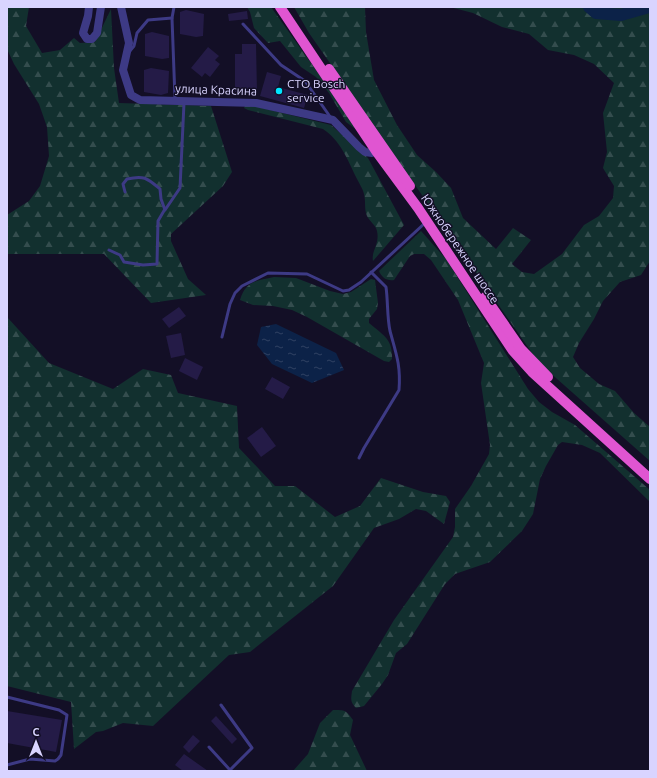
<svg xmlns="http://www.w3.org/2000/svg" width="657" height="778" viewBox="0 0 657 778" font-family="Ubuntu,sans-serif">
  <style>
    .forest { fill: url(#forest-firs) }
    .water { fill: url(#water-ripples) }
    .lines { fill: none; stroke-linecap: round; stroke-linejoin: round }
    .river { stroke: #0c2248; stroke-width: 12 }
    .building { fill: #241b47 }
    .service { stroke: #3d3a85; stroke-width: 3 }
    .tertiary { stroke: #3d3a85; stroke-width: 8 }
    .trunk { stroke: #e055d1; stroke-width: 10 }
    .poi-dot { fill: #00e5ff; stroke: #130f26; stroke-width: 1.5 }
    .labels { text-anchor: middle; stroke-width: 3; stroke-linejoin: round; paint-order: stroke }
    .poi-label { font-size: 12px; fill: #d9d4ff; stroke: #130f26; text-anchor: start }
    .street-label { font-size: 12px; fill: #d9d4ff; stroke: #130f26 }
  </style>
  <defs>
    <pattern id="forest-firs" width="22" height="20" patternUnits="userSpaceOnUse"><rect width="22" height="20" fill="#12302f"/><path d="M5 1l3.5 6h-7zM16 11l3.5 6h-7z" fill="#344d4e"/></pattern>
    <pattern id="water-ripples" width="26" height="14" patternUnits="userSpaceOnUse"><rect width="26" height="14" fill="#0c2248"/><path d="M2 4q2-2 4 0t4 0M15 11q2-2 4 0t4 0" fill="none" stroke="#2f4163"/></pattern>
  </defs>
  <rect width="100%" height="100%" fill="#130f26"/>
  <!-- forest -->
  <g class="forest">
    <path d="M7,7H29L26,26L42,53L60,50L74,38L80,43L95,42L111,9L114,68L119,103L211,106L232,172L223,186L171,234V241L188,279L206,295L151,303L104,254H7V215L29,201L40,186L49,156L47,127L39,104L14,64L7,49Z"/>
    <path d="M247,7H271L361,133L346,122L329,93L316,77L301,67L280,41L268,43L254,28L250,12Z"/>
    <path d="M294,7H365L366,32L374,80L397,125L417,155L436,172L451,188L463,218L496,249L513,228L531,240L512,264L522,272L534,274L562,254L584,225L599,216L613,198L614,186L603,168L607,152L603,113L614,83L594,64L574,55L548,50L529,34L502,27L473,13L450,7H650V261L641,275L620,282L603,301L594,319L579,343L573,357L580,368L599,384L615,391L634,413L650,427V461L539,363L309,33Z"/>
    <path d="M246,104L331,125L368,158L404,225L373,261C371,251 380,244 377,231C376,225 369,221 367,216C364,209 366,202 364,194C363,189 359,183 356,177C348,160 340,140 323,129L248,110L244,108Z"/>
    <path d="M421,231L446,259L528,389L539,402L552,412L575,425L650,490V502L600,453L582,445L562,442L558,445L546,466L540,479L533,514L522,531L490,562L455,574L445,584L407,644L396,653L388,675L382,684L364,706L356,708C350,702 351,699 352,691L394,620L453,537L455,527V509L471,486L489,454L490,445L481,383L484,363L458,300L431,260L424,254H414L410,256L394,280C387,281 382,278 379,271Z"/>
    <path d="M274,277L296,278L330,291L343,294L351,292L371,279L375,280L378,303L377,309L369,319V323C383,335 393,339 392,359L389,362L384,361L307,317L292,310L273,306L253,305L240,300C246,280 257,281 274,277Z"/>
    <path d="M7,317L49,363L113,389L143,369L171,375L178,393L237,406L239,448L275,486H295L335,517L360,506L381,478L423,492L446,496L450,502L444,524L426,511L416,509L399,519L374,528L333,586L250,652L229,655L153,726L123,723L103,731L96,732L74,749L71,702L7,686Z"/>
    <path d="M333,710C345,710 346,710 353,720L350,735L367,771H293L308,754L320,723Z"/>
  </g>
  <!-- water -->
  <path class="water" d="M276,324L336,353L344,370L312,383L272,364L257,345L261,327Z"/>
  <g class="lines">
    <!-- river -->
    <path class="river" d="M589,7L596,13L621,15L649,7"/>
  </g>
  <!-- building -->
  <g class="building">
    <path d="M186,10L204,14L203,36L196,37L180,34V12Z"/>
    <path d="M247,11L248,19L229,21L228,14Z"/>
    <path d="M152,32L169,36V58L162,59L145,56V34Z"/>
    <path d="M242,44H256L257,92H235V54H242Z"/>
    <path d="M208,47L219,56L215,60L220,64L210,77L205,73L202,77L191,68Z"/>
    <path d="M151,68L169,71L168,93L161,95L144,92V70Z"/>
    <path d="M267,72L281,76L278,87L308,95L304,108L260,96Z"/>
    <path d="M179,307L186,316L169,328L162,319Z"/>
    <path d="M181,333L185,355L171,358L166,336Z"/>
    <path d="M185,358L203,367L197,380L179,371Z"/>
    <path d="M272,377L290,387L283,399L265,389Z"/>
    <path d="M262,427L276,446L261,457L247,438Z"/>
    <path d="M7,711L62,720L56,752L7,743Z"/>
    <path d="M216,716L237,739L232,744L211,721Z"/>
    <path d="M193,735L200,741L189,753L183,747Z"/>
    <path d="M184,754L208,771H183L175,765Z"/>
  </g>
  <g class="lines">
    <!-- service -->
    <g class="service">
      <path d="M174,7L172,18L175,99"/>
      <path d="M243,24L281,65L305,81L331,118"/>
      <path d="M129,52L134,46L137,33L148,20L172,18"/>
      <path d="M125,192L123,184L127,179C144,175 147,178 160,189L161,199L165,210L180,188L184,103"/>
      <path d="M109,250L120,255L124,262L143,265L157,264L158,221L165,209"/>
      <path d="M222,337L230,304L235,293L242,286L268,273L307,274L343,291L349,290L361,282L425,223"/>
      <path d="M359,458L364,448L399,390C401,366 396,353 390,331C387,317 388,301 386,287L371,272"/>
      <path d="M7,697L59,710L67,715L61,755L58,759L55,761L30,759L7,765"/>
      <path d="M221,705L252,748L229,771"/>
      <path d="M209,747L230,770"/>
    </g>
    <!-- tertiary -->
    <g class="tertiary">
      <path d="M89,7L88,16L83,33L87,39H92L97,33L101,7"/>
      <path d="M121,7L129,43L123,70L131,95L140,100L256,103L333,120L359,147L365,152L372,153L376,151"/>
    </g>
    <!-- trunk -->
    <g class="trunk">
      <path d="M280,7L376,151L418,208L513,351L532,372L650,479"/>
      <path d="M329,69L410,186"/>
      <path d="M485,297L521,349L548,377"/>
    </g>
  </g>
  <!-- markers -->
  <circle class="poi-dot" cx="279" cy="91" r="4"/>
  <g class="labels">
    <!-- poi labels -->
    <g class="poi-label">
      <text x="287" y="88">СТО Bosch<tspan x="287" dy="14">service</tspan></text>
    </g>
    <!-- street labels -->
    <g class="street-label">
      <text transform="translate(216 90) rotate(2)" y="4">улица Красина</text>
      <text transform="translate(460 249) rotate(56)" y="4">Южнобережное шоссе</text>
    </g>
  </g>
  <!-- border -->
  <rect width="657" height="778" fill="none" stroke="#d9d4ff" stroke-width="16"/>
  <!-- north arrow -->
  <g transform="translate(36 742)" stroke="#130f26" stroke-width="3" paint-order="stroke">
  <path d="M0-3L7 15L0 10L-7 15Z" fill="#d9d4ff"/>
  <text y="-6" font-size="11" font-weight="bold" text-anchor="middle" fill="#d9d4ff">С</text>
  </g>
</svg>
